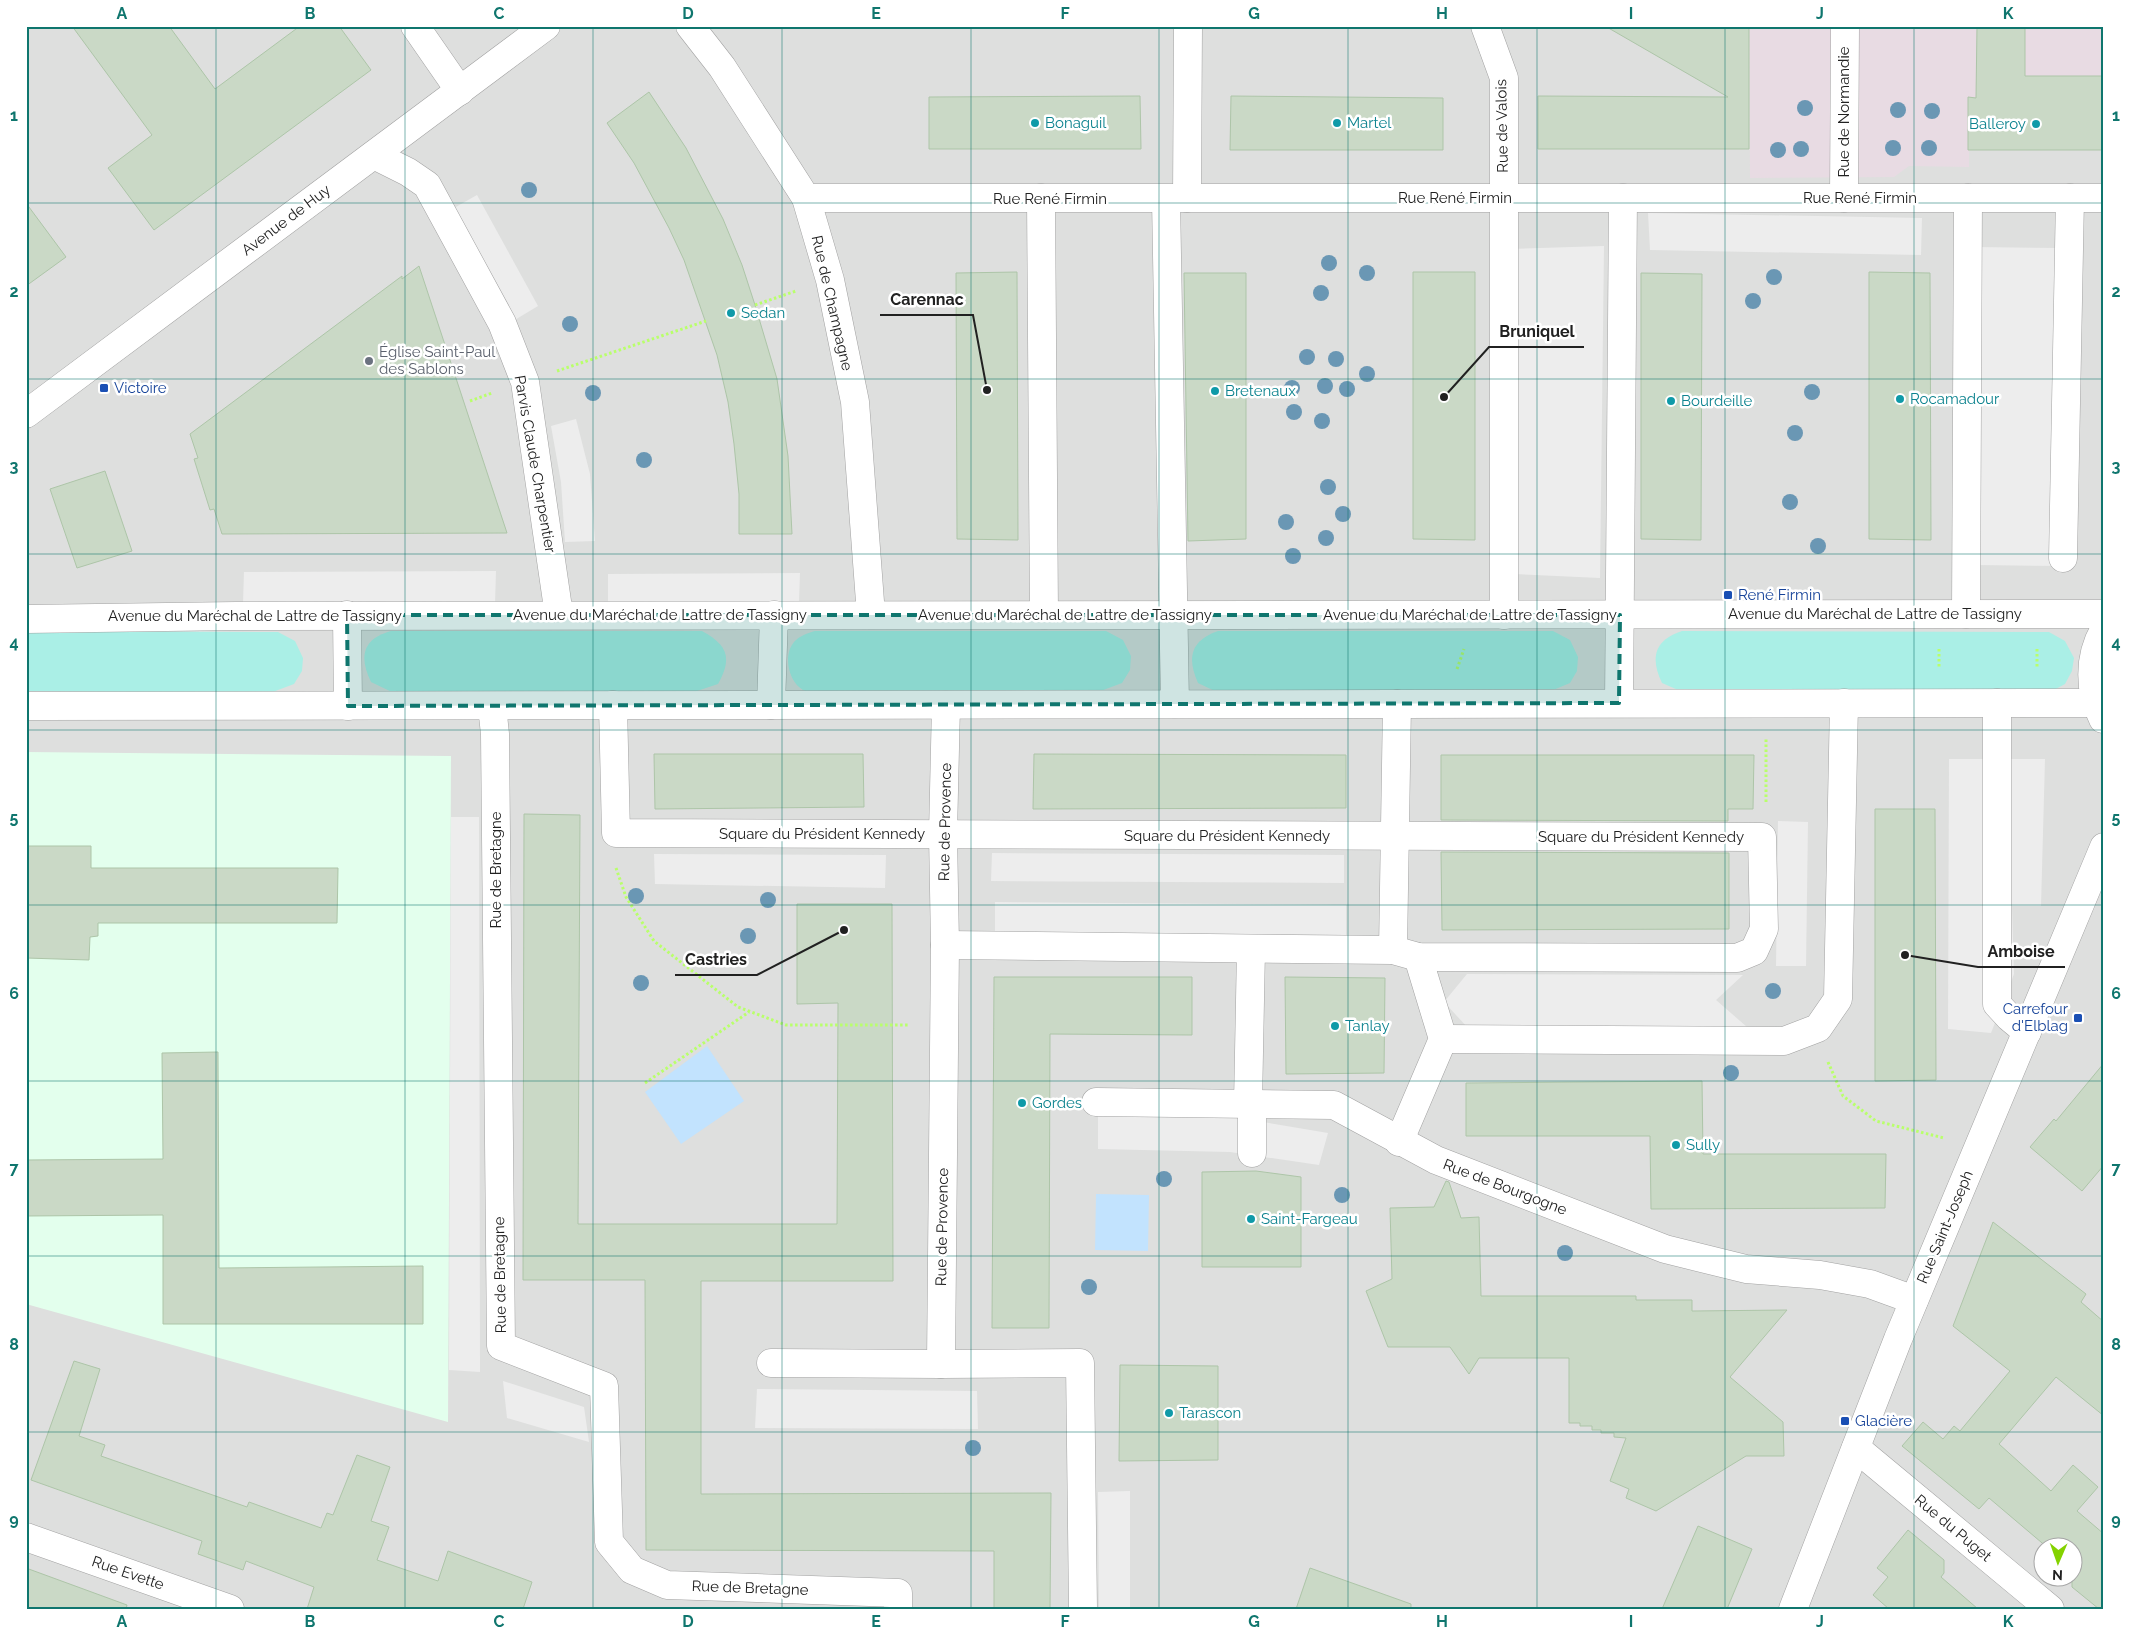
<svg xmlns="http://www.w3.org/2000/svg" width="2130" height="1635" viewBox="0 0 2130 1635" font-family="Raleway,sans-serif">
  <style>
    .residential { fill: #dedfde; fill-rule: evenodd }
    .education { fill: #e3ffed }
    .grass { fill: #aaefe6 }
    .park { fill: #c2e3fe }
    .parking { fill: #ededed }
    .plaza { fill: #e8dbe3 }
    .building { fill: #cad9c6; stroke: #adc5a8 }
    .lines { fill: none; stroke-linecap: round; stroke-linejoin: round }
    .minor-casing { stroke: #a2a2a2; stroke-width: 29 }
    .path { stroke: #b9ff6b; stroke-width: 3; stroke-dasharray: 2.5 2.5; stroke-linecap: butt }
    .minor { stroke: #fff; stroke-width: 28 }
    .tree { fill: #6a97b4 }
    .marked { fill: #0f766e; fill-opacity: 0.2; stroke: #0f766e; stroke-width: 4; stroke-dasharray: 10 6; stroke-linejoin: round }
    .grid { fill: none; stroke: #0f766e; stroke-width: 1; stroke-opacity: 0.55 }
    .culture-dot { fill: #0f9aa8; stroke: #fff; stroke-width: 2 }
    .worship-dot { fill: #6b7280; stroke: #fff; stroke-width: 2 }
    .transit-dot { fill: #1a4fb4; stroke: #fff; stroke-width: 2 }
    .labels { text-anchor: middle; stroke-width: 5; stroke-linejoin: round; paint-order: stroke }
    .street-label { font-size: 15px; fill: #212121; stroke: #fff }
    .culture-label { font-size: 15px; fill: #0d838f; stroke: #fff; text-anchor: start }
    .worship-label { font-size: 15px; fill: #5b616d; stroke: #fff; text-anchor: start }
    .transit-label { font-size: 15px; fill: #164399; stroke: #fff; text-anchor: start }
    .leader { fill: none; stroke: #212121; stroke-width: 2 }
    .callout-dot { fill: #212121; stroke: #fff; stroke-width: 2 }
    .callout-label { font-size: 16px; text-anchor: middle; font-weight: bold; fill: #212121; stroke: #fff; stroke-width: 5; stroke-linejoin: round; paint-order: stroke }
    .neatline { fill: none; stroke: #0f766e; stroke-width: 2 }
    .grid-label { font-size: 16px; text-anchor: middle; font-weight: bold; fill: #0f766e }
  </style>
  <rect width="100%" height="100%" fill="#e7f2e7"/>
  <!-- residential -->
  <path class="residential" d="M26,26H2104V1609H26ZM2042,1548H2072V1578H2042Z"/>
  <!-- education -->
  <path class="education" d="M26,752L451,756L448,1422L26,1304Z"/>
  <!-- grass -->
  <g class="grass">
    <path d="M26,631L278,632L295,641L303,658L302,671L294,684L270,693L26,691Z"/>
    <path d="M391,631H702C727,645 733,657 718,684L694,692L394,693L371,682C359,657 362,639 391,631Z"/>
    <path d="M815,631H1106L1123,640L1131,656L1130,670L1122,683L1098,692L819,693C814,692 807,692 803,690C788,681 783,655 794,642C799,636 808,633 815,631Z"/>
    <path d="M1218,631H1553L1570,640L1578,657L1577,671L1570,683L1546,693L1221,694L1198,683C1187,658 1190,641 1218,631Z"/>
    <path d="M1682,631L2049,632L2065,641L2074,658L2072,671L2065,684L2052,691L1685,693L1662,683C1650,658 1654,640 1682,631Z"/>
  </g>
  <!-- park -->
  <g class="park">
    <path d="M707,1046L744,1101L681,1144L645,1092Z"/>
    <path d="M1096,1194L1149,1195L1148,1251L1095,1250Z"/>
  </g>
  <!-- parking -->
  <g class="parking">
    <path d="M477,195L538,306L513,321L454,208Z"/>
    <path d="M1648,213L1922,218L1921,255L1650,250Z"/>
    <path d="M1604,246L1600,578L1514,574L1510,249Z"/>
    <path d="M1974,247L2060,248L2065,566L1976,565Z"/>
    <path d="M576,419L590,474L595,541L565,542L561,482L551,426Z"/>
    <path d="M496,571L495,603H243L244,572Z"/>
    <path d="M800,573L799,602L608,603V574Z"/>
    <path d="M1949,759H2045L2041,906H2012L2014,974L1991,1033L1948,1029Z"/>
    <path d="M451,817H479L480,1372L449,1370Z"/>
    <path d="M1778,821L1808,822L1806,966H1776Z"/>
    <path d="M992,853L1344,855V883L991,881Z"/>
    <path d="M654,854L886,855L885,888L655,884Z"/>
    <path d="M995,902L1346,905V935L995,932Z"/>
    <path d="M1467,974L1743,975L1716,1000L1747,1027L1468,1028L1444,1002Z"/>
    <path d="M1098,1115L1233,1117L1328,1133L1319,1165L1230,1152L1098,1149Z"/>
    <path d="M503,1381L584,1407L589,1442L507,1418Z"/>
    <path d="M757,1389L977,1391L978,1429L755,1428Z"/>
    <path d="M1130,1491V1609H1099L1098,1492Z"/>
  </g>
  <!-- plaza -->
  <path class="plaza" d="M1749,26H2104V98H1969V167L1909,166L1894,177L1750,178Z"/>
  <!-- building -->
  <g class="building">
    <path d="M72,26H169L215,89L300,26H339L371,70L154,230L108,168L152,135Z"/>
    <path d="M1605,26H1749V149H1538V96L1728,97Z"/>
    <path d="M1977,26H2025V76H2104V150H1968V97L1976,98Z"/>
    <path d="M649,92L686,148L723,219L742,265L755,305L777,379L788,456L792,534H739V494L734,444L728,402L717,355L684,260L669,228L634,163L607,123Z"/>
    <path d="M1140,96L1141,149H929V97Z"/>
    <path d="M1231,96L1443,98V150H1230Z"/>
    <path d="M26,203L66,257L26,286Z"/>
    <path d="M419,266L507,533L222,534L214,509L210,510L194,459L198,458L190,434L402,276V279Z"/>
    <path d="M1017,272L1018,540L957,539L956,273Z"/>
    <path d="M1413,272H1475V540L1413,539Z"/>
    <path d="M1869,272L1930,273L1931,540L1869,539Z"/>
    <path d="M1184,273H1246V539L1188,541Z"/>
    <path d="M1641,273L1702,274L1701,540L1641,539Z"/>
    <path d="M105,471L132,551L77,568L50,489Z"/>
    <path d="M654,754H863L864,807L655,809Z"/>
    <path d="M1034,754L1346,755V808L1033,809Z"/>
    <path d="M1441,755H1754L1753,809H1728V821L1441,820Z"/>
    <path d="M1875,809H1935L1936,1080L1875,1081Z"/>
    <path d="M524,814L580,815L578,1224H837L838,1003L797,1004V904H892L893,1281H701V1494L1051,1493L1050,1609H994V1551L646,1550L645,1280H523Z"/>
    <path d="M26,846H91V868H338L337,923H98V936L90,937L89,960L26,958Z"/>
    <path d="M1441,852L1729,853V929L1442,930Z"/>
    <path d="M994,977H1192V1035L1050,1034L1049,1328H992Z"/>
    <path d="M1285,977L1385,978L1384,1073L1286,1074Z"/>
    <path d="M218,1052L219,1268L423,1266V1324H163V1215L26,1216V1160L163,1159L162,1053Z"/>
    <path d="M2104,1063V1165L2082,1191L2030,1147L2054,1119L2056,1121Z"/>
    <path d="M1702,1081L1703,1154H1886L1885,1208L1651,1209L1650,1136H1466V1083Z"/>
    <path d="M1256,1171L1301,1177V1267H1202V1172Z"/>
    <path d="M1446,1181L1449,1182L1461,1218L1479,1217L1481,1296H1636V1300H1692V1311L1787,1310L1730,1377L1783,1422L1784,1456H1746L1656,1511L1626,1498L1629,1489L1610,1481L1626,1438L1614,1437V1433H1601V1430H1592V1426H1580V1423H1569V1358H1479L1469,1374L1450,1347H1388L1366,1291L1392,1279L1390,1208L1434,1207Z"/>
    <path d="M1993,1222L2086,1294L2081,1302L2104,1322V1416L2056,1377L1999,1444L2051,1491L2073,1465L2098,1487L2077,1511L2104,1534V1609H2099L2072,1587V1548H2048L1989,1498L1979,1509L1902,1446L1923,1422L1943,1439L1954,1426L1960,1431L2010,1371L1953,1326Z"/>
    <path d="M74,1361L100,1369L79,1436L105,1445L101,1456L247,1507L249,1502L321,1528L327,1513L333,1515L357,1455L390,1467L371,1521L389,1527L377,1560L438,1581L448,1551L532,1582L523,1609H307L314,1587L246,1561L243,1570L198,1554L202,1541L31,1480Z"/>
    <path d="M1120,1365L1218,1366V1460L1119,1461Z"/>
    <path d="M1698,1526L1752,1549L1727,1609H1662Z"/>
    <path d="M1908,1530L1944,1560V1573L1941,1577L1978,1609H1889L1873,1595L1888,1577L1877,1568Z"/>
    <path d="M26,1568L127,1605L126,1609H26Z"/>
    <path d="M1310,1568L1411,1604V1609H1296Z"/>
  </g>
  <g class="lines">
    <defs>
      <g id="minor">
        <path d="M415,26L460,91"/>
        <path d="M690,26L722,67L806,198L830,280L855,402L871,615"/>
        <path d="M1485,26L1504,78V615"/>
        <path d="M374,155L408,172L427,185L502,323L525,382L559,615"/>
        <path d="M806,198H2104"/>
        <path d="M1041,198L1044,615"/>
        <path d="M1187,198L1188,26"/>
        <path d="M1844,198L1845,26"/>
        <path d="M1166,199L1175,704"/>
        <path d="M26,414L546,26"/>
        <path d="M2063,558L2070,198"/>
        <path d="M1966,614L1968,198"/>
        <path d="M347,615L348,706"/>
        <path d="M26,619L236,616L2104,614"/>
        <path d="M1619,703L1623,198"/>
        <path d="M1997,703V1004L2009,1017L2027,1032"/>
        <path d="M613,705L616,833L1762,837L1764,929L1754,951L1737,958L1418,957L1393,950L945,945"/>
        <path d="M771,705L774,615"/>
        <path d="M946,705L943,834L945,945L941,1364L1080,1363L1083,1609"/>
        <path d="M26,706L2095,703"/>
        <path d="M492,706L495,734L501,1346L604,1386L609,1542L632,1570L667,1585L898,1593V1609"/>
        <path d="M2103,719C2089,691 2088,658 2104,630"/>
        <path d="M1393,950L1397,704"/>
        <path d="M1443,1039L1784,1041L1818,1028L1838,999L1844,703"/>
        <path d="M1096,1102L1334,1105L1436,1160L1665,1249L1746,1269L1820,1275L1870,1284L1914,1300"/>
        <path d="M1248,1104L1251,949"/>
        <path d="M1399,1142L1443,1039L1418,957"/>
        <path d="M1252,1153V1104"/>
        <path d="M771,1363L941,1364"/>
        <path d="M1856,1448L2050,1609"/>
        <path d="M26,1537L230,1609"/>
        <path d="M1793,1609L1898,1339L2104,847"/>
      </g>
    </defs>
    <!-- minor casing -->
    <use href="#minor" class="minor-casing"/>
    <!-- path -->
    <g class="path">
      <path d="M755,305L796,291"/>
      <path d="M557,371L706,321"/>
      <path d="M470,401L492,393"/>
      <path d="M1939,649V667"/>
      <path d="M2037,649V667"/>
      <path d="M1457,669L1464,649"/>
      <path d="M1766,802V738"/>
      <path d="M616,868L626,897L654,941L738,1007L786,1025H909"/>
      <path d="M1828,1062L1843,1096L1876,1121L1944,1138"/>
      <path d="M645,1083L749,1012"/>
    </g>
    <!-- minor -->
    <use href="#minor" class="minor"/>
  </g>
  <!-- trees -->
  <g class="tree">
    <circle cx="1805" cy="108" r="8"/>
    <circle cx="1898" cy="110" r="8"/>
    <circle cx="1932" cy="111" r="8"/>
    <circle cx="1893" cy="148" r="8"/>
    <circle cx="1929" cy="148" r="8"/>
    <circle cx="1801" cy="149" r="8"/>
    <circle cx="1778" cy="150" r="8"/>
    <circle cx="529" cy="190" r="8"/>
    <circle cx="1329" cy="263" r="8"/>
    <circle cx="1367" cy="273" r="8"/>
    <circle cx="1774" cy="277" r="8"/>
    <circle cx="1321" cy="293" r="8"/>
    <circle cx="1753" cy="301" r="8"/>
    <circle cx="570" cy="324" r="8"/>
    <circle cx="1307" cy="357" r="8"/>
    <circle cx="1336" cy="359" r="8"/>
    <circle cx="1367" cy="374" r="8"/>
    <circle cx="1325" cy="386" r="8"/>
    <circle cx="1292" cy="388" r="8"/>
    <circle cx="1347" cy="389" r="8"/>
    <circle cx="1812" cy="392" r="8"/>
    <circle cx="593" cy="393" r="8"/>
    <circle cx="1294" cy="412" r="8"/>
    <circle cx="1322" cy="421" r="8"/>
    <circle cx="1795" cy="433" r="8"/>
    <circle cx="644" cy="460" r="8"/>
    <circle cx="1328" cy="487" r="8"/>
    <circle cx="1790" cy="502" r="8"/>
    <circle cx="1343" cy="514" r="8"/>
    <circle cx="1286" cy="522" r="8"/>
    <circle cx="1326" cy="538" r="8"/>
    <circle cx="1818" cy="546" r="8"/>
    <circle cx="1293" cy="556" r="8"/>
    <circle cx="636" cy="896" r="8"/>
    <circle cx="768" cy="900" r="8"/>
    <circle cx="748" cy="936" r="8"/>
    <circle cx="641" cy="983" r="8"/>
    <circle cx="1773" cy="991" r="8"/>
    <circle cx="1731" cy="1073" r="8"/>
    <circle cx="1164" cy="1179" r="8"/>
    <circle cx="1342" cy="1195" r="8"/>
    <circle cx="1565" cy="1253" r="8"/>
    <circle cx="1089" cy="1287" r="8"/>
    <circle cx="973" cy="1448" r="8"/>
  </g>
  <!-- marked area -->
  <path class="marked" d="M347,615H1620L1619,703L348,706Z"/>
  <!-- grid -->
  <path class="grid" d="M216,26V1609M405,26V1609M593,26V1609M782,26V1609M971,26V1609M1159,26V1609M1348,26V1609M1537,26V1609M1725,26V1609M1914,26V1609M26,203H2104M26,379H2104M26,554H2104M26,730H2104M26,905H2104M26,1081H2104M26,1256H2104M26,1432H2104"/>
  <!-- markers -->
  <g class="culture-dot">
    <circle cx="1035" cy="123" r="5"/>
    <circle cx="1337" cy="123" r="5"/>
    <circle cx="2036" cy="124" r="5"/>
    <circle cx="731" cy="313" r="5"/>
    <circle cx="1215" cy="391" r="5"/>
    <circle cx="1900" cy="399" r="5"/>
    <circle cx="1671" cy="401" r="5"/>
    <circle cx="1335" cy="1026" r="5"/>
    <circle cx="1022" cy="1103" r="5"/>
    <circle cx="1676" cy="1145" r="5"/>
    <circle cx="1251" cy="1219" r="5"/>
    <circle cx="1169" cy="1413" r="5"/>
  </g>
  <circle class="worship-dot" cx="369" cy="361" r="5"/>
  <g class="transit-dot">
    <rect x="99" y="383" width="10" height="10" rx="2.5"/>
    <rect x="1723" y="590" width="10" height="10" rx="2.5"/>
    <rect x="2073" y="1013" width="10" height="10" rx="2.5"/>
    <rect x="1840" y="1416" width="10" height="10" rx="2.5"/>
  </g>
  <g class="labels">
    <!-- street labels -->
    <g class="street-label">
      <text transform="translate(1844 112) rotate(-90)" y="5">Rue de Normandie</text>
      <text transform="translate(1502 126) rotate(-91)" y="5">Rue de Valois</text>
      <text x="1455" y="203">Rue René Firmin</text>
      <text x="1860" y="203">Rue René Firmin</text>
      <text x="1050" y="204">Rue René Firmin</text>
      <text transform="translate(286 220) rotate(-37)" y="5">Avenue de Huy</text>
      <text transform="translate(832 303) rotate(77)" y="5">Rue de Champagne</text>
      <text transform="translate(535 464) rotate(80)" y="5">Parvis Claude Charpentier</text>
      <text x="1875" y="619">Avenue du Maréchal de Lattre de Tassigny</text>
      <text x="660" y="620">Avenue du Maréchal de Lattre de Tassigny</text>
      <text x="1065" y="620">Avenue du Maréchal de Lattre de Tassigny</text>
      <text x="1470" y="620">Avenue du Maréchal de Lattre de Tassigny</text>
      <text x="255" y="621">Avenue du Maréchal de Lattre de Tassigny</text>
      <text transform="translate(945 822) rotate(-89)" y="5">Rue de Provence</text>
      <text x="822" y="839">Square du Président Kennedy</text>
      <text x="1227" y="841">Square du Président Kennedy</text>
      <text x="1641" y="842">Square du Président Kennedy</text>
      <text transform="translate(496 870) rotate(-90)" y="5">Rue de Bretagne</text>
      <text transform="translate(1505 1187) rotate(21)" y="5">Rue de Bourgogne</text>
      <text transform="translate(942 1227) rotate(-89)" y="5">Rue de Provence</text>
      <text transform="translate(1945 1227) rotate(-67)" y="5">Rue Saint-Joseph</text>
      <text transform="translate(500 1275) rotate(-91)" y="5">Rue de Bretagne</text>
      <text transform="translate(1953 1528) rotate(40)" y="5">Rue du Puget</text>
      <text transform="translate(128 1573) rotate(19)" y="5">Rue Evette</text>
      <text transform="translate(750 1588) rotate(2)" y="5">Rue de Bretagne</text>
    </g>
    <!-- culture labels -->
    <g class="culture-label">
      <text x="1045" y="128">Bonaguil</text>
      <text x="1347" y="128">Martel</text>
      <text x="2026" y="129" text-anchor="end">Balleroy</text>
      <text x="741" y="318">Sedan</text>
      <text x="1225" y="396">Bretenaux</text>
      <text x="1910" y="404">Rocamadour</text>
      <text x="1681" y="406">Bourdeille</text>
      <text x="1345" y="1031">Tanlay</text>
      <text x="1032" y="1108">Gordes</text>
      <text x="1686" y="1150">Sully</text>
      <text x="1261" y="1224">Saint-Fargeau</text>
      <text x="1179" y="1418">Tarascon</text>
    </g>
    <!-- worship labels -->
    <g class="worship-label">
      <text x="379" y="357">Église Saint-Paul<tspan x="379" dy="17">des Sablons</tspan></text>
    </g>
    <!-- transit labels -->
    <g class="transit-label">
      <text x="114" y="393">Victoire</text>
      <text x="1738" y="600">René Firmin</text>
      <text x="2068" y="1014" text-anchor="end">Carrefour<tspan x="2068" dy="17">d'Elblag</tspan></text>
      <text x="1855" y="1426">Glacière</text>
    </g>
  </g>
  <!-- callouts -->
  <path class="leader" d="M987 390L973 315H880M1444 397L1489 347H1584M1905 955L1978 967H2065M844 930L757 975H675"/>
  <g class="callout-dot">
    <circle cx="987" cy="390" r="5"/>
    <circle cx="1444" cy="397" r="5"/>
    <circle cx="1905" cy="955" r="5"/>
    <circle cx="844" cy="930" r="5"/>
  </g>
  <g class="callout-label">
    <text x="927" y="305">Carennac</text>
    <text x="1537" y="337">Bruniquel</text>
    <text x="2021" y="957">Amboise</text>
    <text x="716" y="965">Castries</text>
  </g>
  <!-- border -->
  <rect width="2130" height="1635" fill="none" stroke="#ffffff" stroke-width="55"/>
  <!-- north arrow -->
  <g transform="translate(2058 1562) rotate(182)"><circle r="24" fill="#ffffff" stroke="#a6a6a6"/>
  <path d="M0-4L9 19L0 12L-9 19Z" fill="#84d200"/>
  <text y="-8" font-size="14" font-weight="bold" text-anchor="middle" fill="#212121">N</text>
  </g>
  <rect x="28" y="28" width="2074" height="1580" class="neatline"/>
  <g class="grid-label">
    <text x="122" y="19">A</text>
    <text x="310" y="19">B</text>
    <text x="499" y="19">C</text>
    <text x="688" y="19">D</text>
    <text x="876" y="19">E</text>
    <text x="1065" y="19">F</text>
    <text x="1254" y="19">G</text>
    <text x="1442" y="19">H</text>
    <text x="1631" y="19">I</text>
    <text x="1820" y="19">J</text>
    <text x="2008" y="19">K</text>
    <text x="14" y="121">1</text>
    <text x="2116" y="121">1</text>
    <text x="14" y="297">2</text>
    <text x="2116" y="297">2</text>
    <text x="14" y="472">3</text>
    <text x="2116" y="472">3</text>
    <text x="14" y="648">4</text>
    <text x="2116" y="648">4</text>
    <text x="14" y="823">5</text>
    <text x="2116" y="823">5</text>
    <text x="14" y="999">6</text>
    <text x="2116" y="999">6</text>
    <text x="14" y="1174">7</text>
    <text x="2116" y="1174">7</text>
    <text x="14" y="1350">8</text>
    <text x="2116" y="1350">8</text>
    <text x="14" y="1525">9</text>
    <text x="2116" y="1525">9</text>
    <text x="122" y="1627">A</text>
    <text x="310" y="1627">B</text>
    <text x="499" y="1627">C</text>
    <text x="688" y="1627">D</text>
    <text x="876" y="1627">E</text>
    <text x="1065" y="1627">F</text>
    <text x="1254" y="1627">G</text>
    <text x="1442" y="1627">H</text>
    <text x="1631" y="1627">I</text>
    <text x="1820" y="1627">J</text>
    <text x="2008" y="1627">K</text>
  </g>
</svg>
